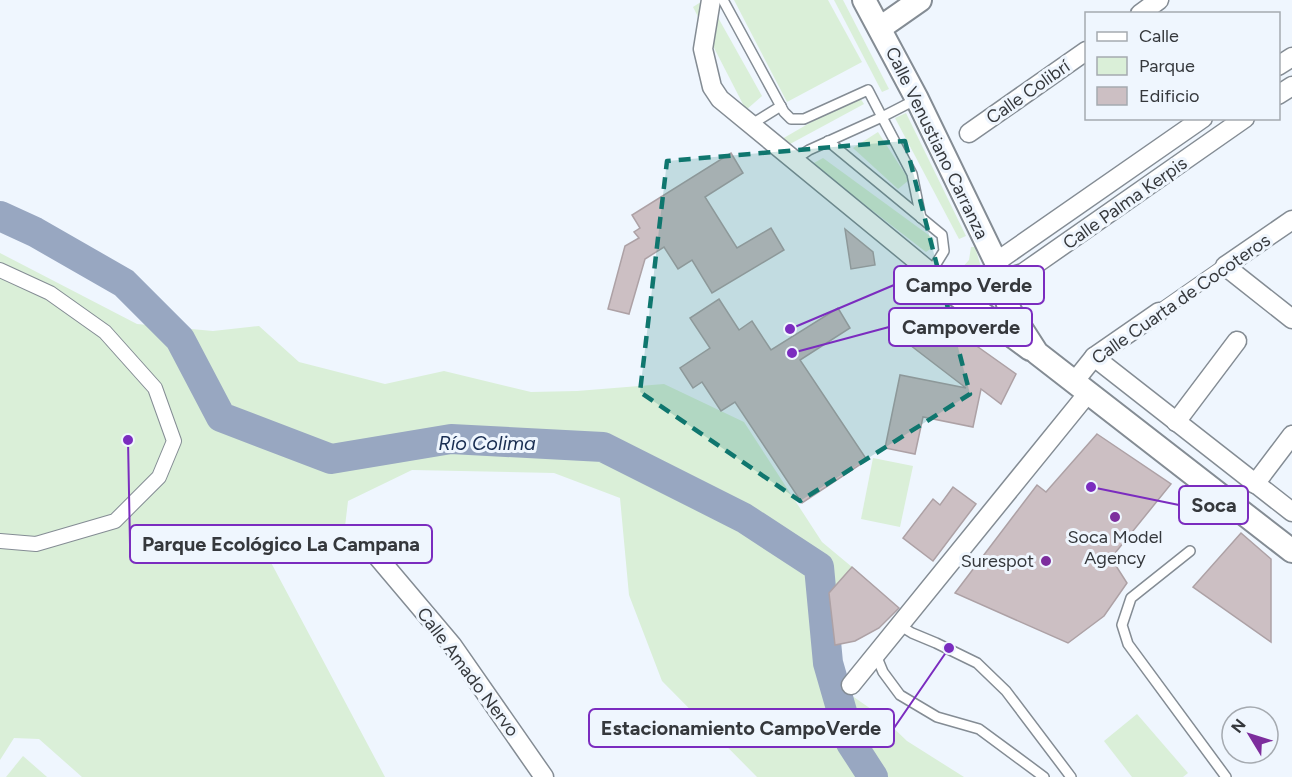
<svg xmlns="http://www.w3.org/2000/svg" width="1292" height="777" viewBox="0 0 1292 777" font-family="Figtree,sans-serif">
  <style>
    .green { fill: #daefd8 }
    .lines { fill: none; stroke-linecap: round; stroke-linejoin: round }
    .river { stroke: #98a7c1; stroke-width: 30 }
    .building { fill: #ccbfc3; stroke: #ada1a5; stroke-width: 1.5 }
    .service-casing { stroke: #848c94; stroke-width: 12 }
    .pedestrian-casing { stroke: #848c94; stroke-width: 16 }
    .minor-casing { stroke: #848c94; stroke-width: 21 }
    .tertiary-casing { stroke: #848c94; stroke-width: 26 }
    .service { stroke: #fff; stroke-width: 9 }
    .pedestrian { stroke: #fff; stroke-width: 14 }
    .minor { stroke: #fff; stroke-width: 18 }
    .tertiary { stroke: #fff; stroke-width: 22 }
    .marked { fill: #0f766e; fill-opacity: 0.2; stroke: #0f766e; stroke-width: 4.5; stroke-dasharray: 12 8; stroke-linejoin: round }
    .poi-dot { fill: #7d2d9d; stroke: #eff6fe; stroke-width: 2 }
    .labels { text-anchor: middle; stroke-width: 6; stroke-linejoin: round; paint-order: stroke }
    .street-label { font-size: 18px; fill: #35383c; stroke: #eff6fe }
    .poi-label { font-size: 18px; fill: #35383c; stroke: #eff6fe }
    .water-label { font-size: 20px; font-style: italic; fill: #1a2e52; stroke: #eff6fe }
    .leader { fill: none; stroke: #7b2cbf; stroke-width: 2 }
    .callout-dot { fill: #7b2cbf; stroke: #eff6fe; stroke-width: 2 }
    .callout { fill: #eff6fe; stroke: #7b2cbf; stroke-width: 2 }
    .callout-label { font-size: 20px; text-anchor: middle; font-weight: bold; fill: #35383c }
  </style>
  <rect width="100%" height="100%" fill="#eff6fe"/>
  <!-- green -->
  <g class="green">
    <path d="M704,0L711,5L762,96L746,110L693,7Z"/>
    <path d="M734,0H828L862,62L787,102Z"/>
    <path d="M834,0H843L889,89L882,92Z"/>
    <path d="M858,95L864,104L790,144L782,139Z"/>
    <path d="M906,113L966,236L959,239L895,118Z"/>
    <path d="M878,132L909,180L898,189L853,148Z"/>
    <path d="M823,158L934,239L933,247L926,252L812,164Z"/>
    <path d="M971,247H975L982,270L976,276L960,270L969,260Z"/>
    <path d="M0,253L137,324L213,331L259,326L299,362L385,384L444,371L531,392L577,391L664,384L744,422L822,542L852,567L829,593L838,686L881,716L907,741L964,777H757L662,681L629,595L620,498L554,473L412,470L348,501L344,535L267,555L385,777H82L39,739L14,738L0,760Z"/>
    <path d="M873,458L913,466L900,527L861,519Z"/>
    <path d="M1137,714L1188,773L1183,777H1132L1104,741Z"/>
    <path d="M23,756L47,777H6Z"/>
  </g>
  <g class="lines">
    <!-- river -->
    <path class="river" d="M0,216L35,232L124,283L180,339L221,417L331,459L451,439L603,447L744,518L819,567L828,663L851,743L873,777"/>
  </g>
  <!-- building -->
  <g class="building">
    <path d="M731,153L743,173L705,197L737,248L771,228L784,250L712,293L692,260L678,269L664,247L645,259L629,314L608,309L625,246L639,238L634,232L640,228L632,215Z"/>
    <path d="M845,229L873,252L875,265L851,269Z"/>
    <path d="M719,299L739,330L752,321L771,350L838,308L850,328L800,360L867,460L802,503L735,402L721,411L702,382L693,388L680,368L710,348L690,318Z"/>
    <path d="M940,320L1016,374L1001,404L981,389L973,427L923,417L915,454L885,448L900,375L966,388L910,345Z"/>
    <path d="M1097,434L1171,484L1111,558L1127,583L1104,616L1068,643L955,593L1037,485L1046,492Z"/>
    <path d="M953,487L976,504L933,561L903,538L933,499L940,505Z"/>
    <path d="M1241,533L1271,559V642L1193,587Z"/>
    <path d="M852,567L899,608L879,628L855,641L835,645L829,593Z"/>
  </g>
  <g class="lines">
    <defs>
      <g id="service">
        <path d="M723,0L784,112L791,119H804L868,90L882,117L809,150L794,160"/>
        <path d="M917,99L882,117L912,174L921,218"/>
        <path d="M752,124L781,106"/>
        <path d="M828,141L942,235L944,251L931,272"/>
        <path d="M1190,551L1131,598L1122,625L1128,644L1226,777"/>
        <path d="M899,625L912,633L936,643L977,663L1006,691L1071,777"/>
        <path d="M876,655L883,672L900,695L937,717L979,729L1044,777"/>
      </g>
      <g id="pedestrian">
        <path d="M0,270L50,293L105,332L155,388L174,441L159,477L115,521L36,544L0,541"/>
        <path d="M1159,312L1225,266"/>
      </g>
      <g id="minor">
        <path d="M711,0L703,49L712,87L720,99L934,275C973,285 984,286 1023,273L1245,118"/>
        <path d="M1140,14L1159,0"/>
        <path d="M1278,66L1292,57"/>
        <path d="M1278,95L1292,86"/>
        <path d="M969,133L1086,51"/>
        <path d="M1292,220L1225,266L1292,319"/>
        <path d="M996,262L1203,118"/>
        <path d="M1094,357L1292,512"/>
        <path d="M1074,382L1094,357L1159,312"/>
        <path d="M1176,422L1237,341"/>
        <path d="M1255,484L1292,435"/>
        <path d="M365,542L452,645L544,777"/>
        <path d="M851,685L1088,393"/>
      </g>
      <g id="tertiary">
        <path d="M864,0L917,99L996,262L1010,311L1037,353L1292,551"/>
        <path d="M880,28L920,0"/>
        <path d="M934,275L954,293L1030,349"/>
      </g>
    </defs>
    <!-- service casing -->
    <use href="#service" class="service-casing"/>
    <!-- pedestrian casing -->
    <use href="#pedestrian" class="pedestrian-casing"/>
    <!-- minor casing -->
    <use href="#minor" class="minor-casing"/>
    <!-- tertiary casing -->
    <use href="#tertiary" class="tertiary-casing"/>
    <!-- service -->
    <use href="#service" class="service"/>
    <!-- pedestrian -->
    <use href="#pedestrian" class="pedestrian"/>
    <!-- minor -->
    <use href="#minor" class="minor"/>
    <!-- tertiary -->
    <use href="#tertiary" class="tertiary"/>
  </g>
  <!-- marked area -->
  <path class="marked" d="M905,141L970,394L800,501L640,392L667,161Z"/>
  <!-- markers -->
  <g class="poi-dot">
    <circle cx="1115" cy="517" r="6"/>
    <circle cx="1046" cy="561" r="6"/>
  </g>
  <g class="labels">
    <!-- street labels -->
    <g class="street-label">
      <text transform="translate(1028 92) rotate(-35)" y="6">Calle Colibrí</text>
      <text transform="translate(937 143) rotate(64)" y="6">Calle Venustiano Carranza</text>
      <text transform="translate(1125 203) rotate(-35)" y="6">Calle Palma Kerpis</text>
      <text transform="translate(1181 299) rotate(-35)" y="6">Calle Cuarta de Cocoteros</text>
      <text transform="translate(468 672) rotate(53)" y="6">Calle Amado Nervo</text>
    </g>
    <!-- poi labels -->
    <g class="poi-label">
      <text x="1115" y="543">Soca Model<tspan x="1115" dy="21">Agency</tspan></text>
      <text x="1034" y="567" text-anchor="end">Surespot</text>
    </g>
    <!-- water labels -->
    <g class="water-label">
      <text x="487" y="450">Río Colima</text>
    </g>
  </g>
  <!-- callouts -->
  <path class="leader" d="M790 329L894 285M792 353L889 327M1091 487L1179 505M128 440L130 544M949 648L894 728"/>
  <g class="callout-dot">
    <circle cx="790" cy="329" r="6"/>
    <circle cx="792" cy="353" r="6"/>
    <circle cx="1091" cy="487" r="6"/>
    <circle cx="128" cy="440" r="6"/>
    <circle cx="949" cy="648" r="6"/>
  </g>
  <g class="callout">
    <rect x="894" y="266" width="150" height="38" rx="6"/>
    <rect x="889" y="308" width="143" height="38" rx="6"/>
    <rect x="1179" y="486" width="69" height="38" rx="6"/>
    <rect x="130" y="525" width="302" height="38" rx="6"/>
    <rect x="589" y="709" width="305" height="38" rx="6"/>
  </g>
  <g class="callout-label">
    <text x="969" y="292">Campo Verde</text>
    <text x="961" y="334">Campoverde</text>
    <text x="1214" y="512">Soca</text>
    <text x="281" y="551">Parque Ecológico La Campana</text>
    <text x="741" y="735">Estacionamiento CampoVerde</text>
  </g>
  <!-- legend -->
  <rect x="1085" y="12" width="195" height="108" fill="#eff6fe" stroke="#a5aab0" stroke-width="1.5"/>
  <rect x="1097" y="32" width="30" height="9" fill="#ffffff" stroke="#a5aab0" stroke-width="1.5"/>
  <text x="1139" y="42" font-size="18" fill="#35383c">Calle</text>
  <rect x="1097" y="57" width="30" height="18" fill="#daefd8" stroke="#a5aab0" stroke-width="1.5"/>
  <text x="1139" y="72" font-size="18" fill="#35383c">Parque</text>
  <rect x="1097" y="87" width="30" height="18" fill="#ccbfc3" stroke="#a5aab0" stroke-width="1.5"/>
  <text x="1139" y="102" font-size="18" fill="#35383c">Edificio</text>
  <!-- north arrow -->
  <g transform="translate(1250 735) rotate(308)"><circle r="28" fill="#eff6fe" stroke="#a5aab0" stroke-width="1.5"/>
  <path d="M0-4.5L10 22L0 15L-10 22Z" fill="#7d2d9d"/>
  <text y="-9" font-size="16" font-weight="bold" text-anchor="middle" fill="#35383c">N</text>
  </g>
</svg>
